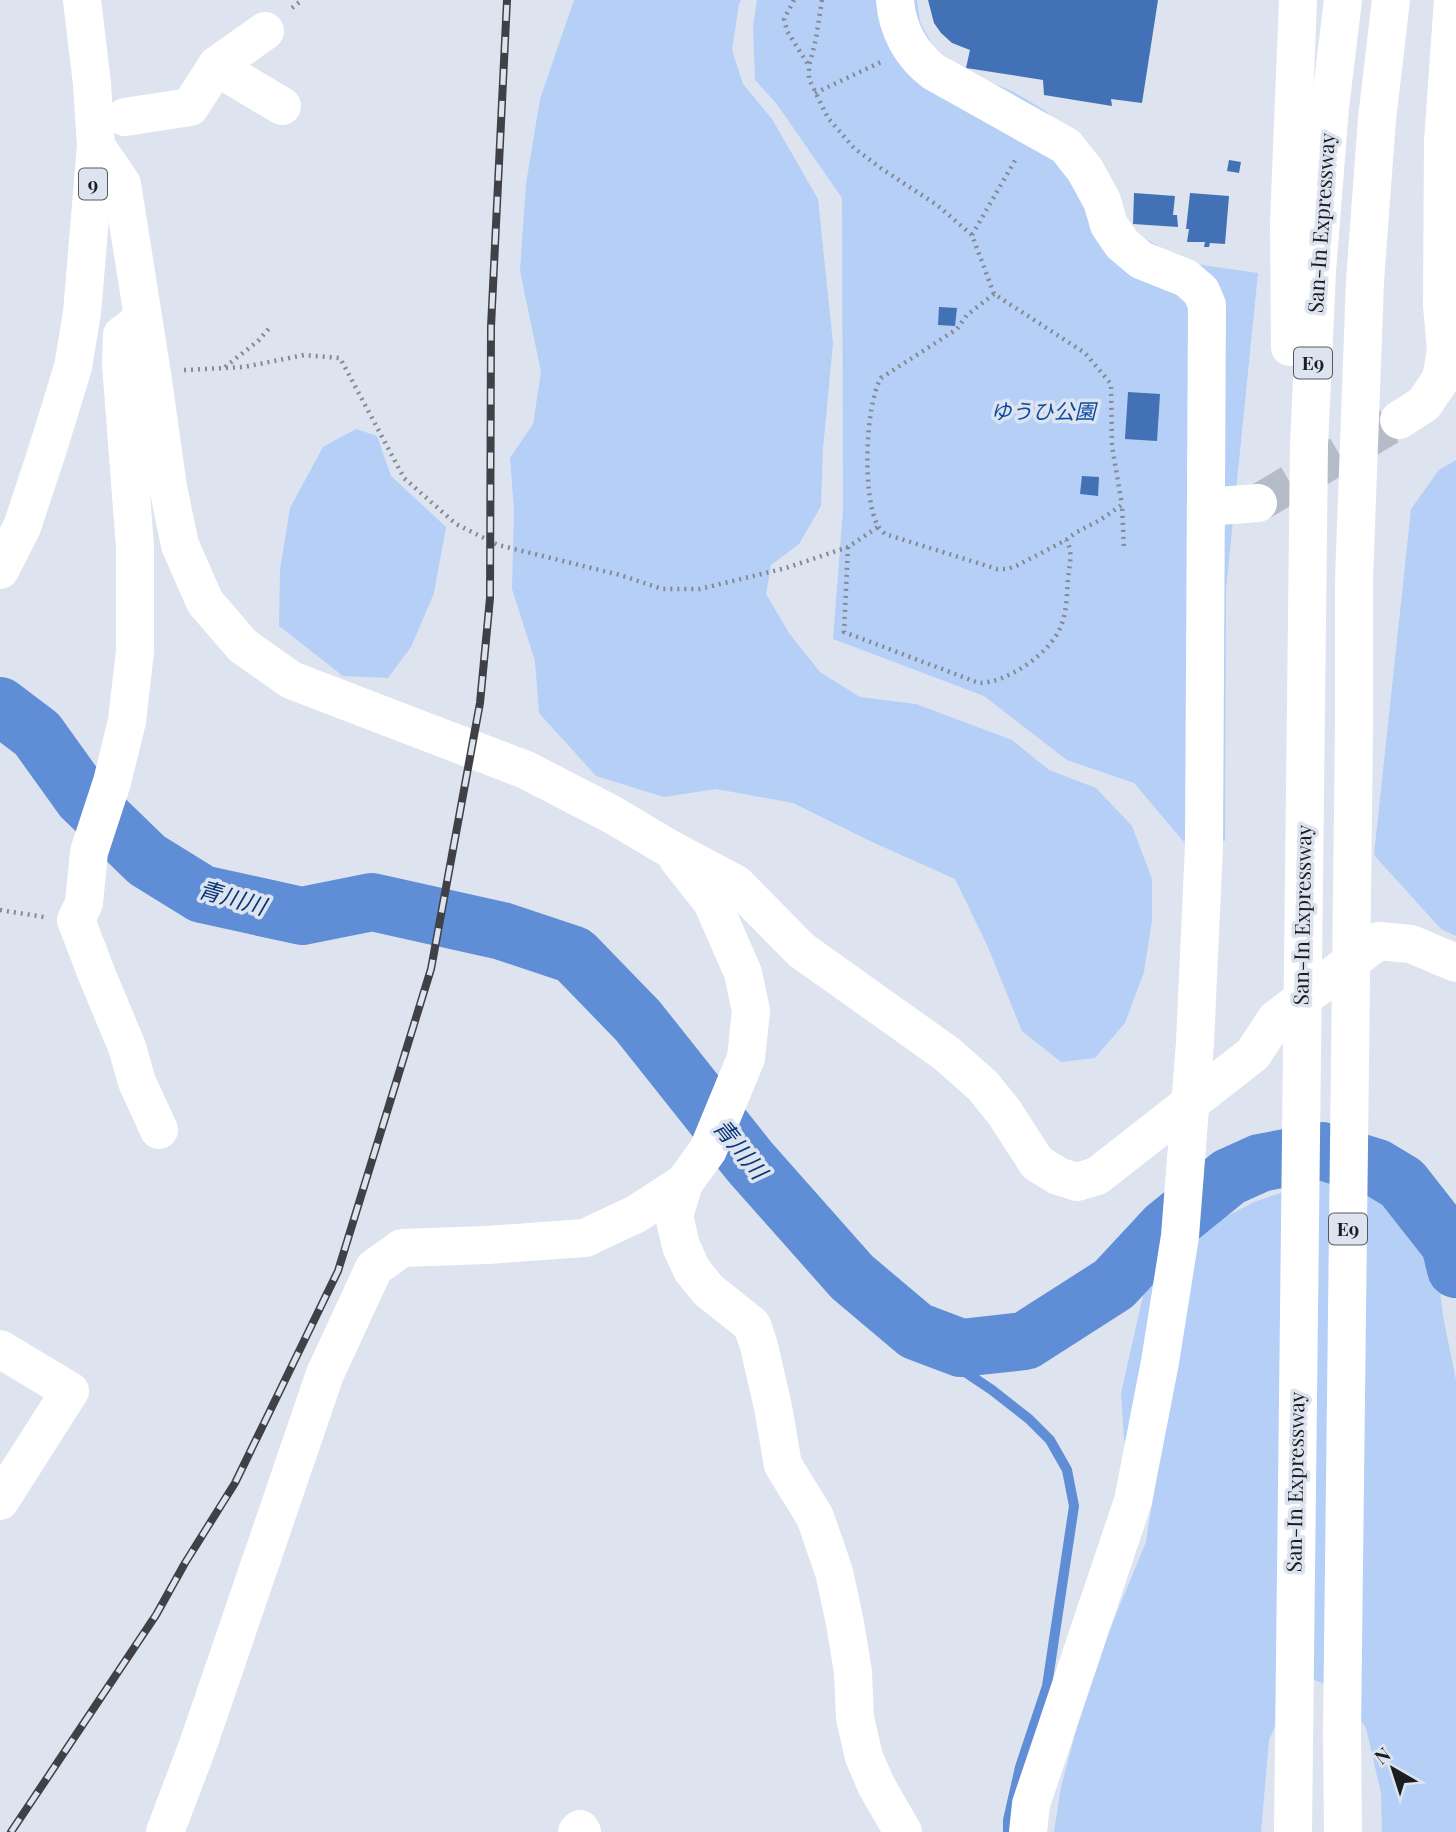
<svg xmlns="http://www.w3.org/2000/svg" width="1456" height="1832" viewBox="0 0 1456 1832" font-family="'Playfair Display','Noto Sans JP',serif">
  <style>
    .green { fill: #b5cff6 }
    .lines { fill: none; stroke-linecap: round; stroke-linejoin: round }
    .stream { stroke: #5f8ed6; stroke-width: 10 }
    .river { stroke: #5f8ed6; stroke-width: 58 }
    .building { fill: #4371b6 }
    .minor-tunnel { stroke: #b6bcc7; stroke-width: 38; stroke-dasharray: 38 19; stroke-linecap: butt }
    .path { stroke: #858992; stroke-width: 4.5; stroke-dasharray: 2 5; stroke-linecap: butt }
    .minor { stroke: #fff; stroke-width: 38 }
    .highway { stroke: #fff; stroke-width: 38 }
    .rail-casing { stroke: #3f4147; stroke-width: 8 }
    .rail { stroke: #dde4f0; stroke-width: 5; stroke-dasharray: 16; stroke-linecap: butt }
    .labels { text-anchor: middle; stroke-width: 7; stroke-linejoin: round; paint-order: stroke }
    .shield { fill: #dde4f0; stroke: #55595f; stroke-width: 2 }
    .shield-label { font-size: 19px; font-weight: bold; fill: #1b1d21 }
    .street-label { font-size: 21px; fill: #1b1d21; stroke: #dde4f0 }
    .park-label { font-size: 21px; font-style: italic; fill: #0d4b9f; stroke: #dde4f0 }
    .water-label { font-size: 23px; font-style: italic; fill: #073575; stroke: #dde4f0 }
  </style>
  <rect width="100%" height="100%" fill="#dde4f0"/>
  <!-- green -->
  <g class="green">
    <path d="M574,0H741L739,4L732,50L743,84L772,119L818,199L833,343L823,449L821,506L799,544L771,565L766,594L789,633L820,672L860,697L916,704L1012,740L1049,770L1096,788L1132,826L1152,879V920L1144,972L1125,1023L1095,1058L1061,1062L1022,1031L987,945L955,879L870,841L793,803L716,789L664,797L596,776L539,713L535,661L512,589L514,510L510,458L533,424L541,372L520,271L526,184L540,99Z"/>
    <path d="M757,0H917L920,22L933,46L954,63L990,82L1014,92L1044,110L1075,137L1121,213L1137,234L1188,263L1258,273L1226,590L1225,841H1183L1134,783L1067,760L984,696L833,639L843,510L842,198L776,103L755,80L753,27Z"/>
    <path d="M356,429L377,436L391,476L446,527L434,593L411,647L388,678L343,676L279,626L280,570L290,508L323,447Z"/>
    <path d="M1456,460V936L1441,929L1374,855L1411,509L1439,470Z"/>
    <path d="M1325,1178L1371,1185L1409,1217L1435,1247L1443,1316L1456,1380V1832H1382L1381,1793L1366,1728L1351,1706L1329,1686L1315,1680L1301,1682L1284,1706L1269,1740L1261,1832H1054L1061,1787L1091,1675L1146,1542L1155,1484L1124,1440L1121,1393L1145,1287L1206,1222L1225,1217L1254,1202Z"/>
  </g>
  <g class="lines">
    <!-- stream -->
    <path class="stream" d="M916,1331L934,1351L992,1390L1029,1419L1050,1440L1067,1470L1074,1506L1047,1686L1020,1767L1008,1820V1832"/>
    <!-- river -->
    <path class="river" d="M0,706L37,734L83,798L147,860L202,894L302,916L372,902L502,931L574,955L638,1021L750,1162L852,1277L916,1331L961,1348L1025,1341L1114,1284L1166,1228L1229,1177L1260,1163L1322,1151L1377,1168L1402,1183L1450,1244L1456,1269"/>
  </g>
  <!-- building -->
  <g class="building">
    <path d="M928,0H1158L1142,103L1111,99L1112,106L1044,95L1043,80L966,68L970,50L952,43L941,33L934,23Z"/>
    <path d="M1229,160L1241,162L1239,173L1227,171Z"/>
    <path d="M1134,193L1175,196L1173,215H1177L1178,227L1133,224Z"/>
    <path d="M1190,193L1229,196L1225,244L1210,243L1209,247H1204L1205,242H1187L1189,229H1186Z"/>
    <path d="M939,307L957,308L955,326L938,325Z"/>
    <path d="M1128,392L1160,394L1157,441L1125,439Z"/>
    <path d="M1082,476L1099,477L1098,496L1080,494Z"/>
  </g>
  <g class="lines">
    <!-- minor-tunnel -->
    <path class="minor-tunnel" d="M1258,503L1399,420"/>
    <!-- path -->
    <g class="path">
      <path d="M794,0L784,19L787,31L809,66"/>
      <path d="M822,0L816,39L809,66V79L828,118L854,148L882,169L937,205L972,235L994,294L1085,353L1111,384L1112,446L1122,505"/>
      <path d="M292,8L302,0"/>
      <path d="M815,93L881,62"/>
      <path d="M972,235L1017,157"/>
      <path d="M994,294L967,315L957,329L881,378C865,405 862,498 878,526C879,528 884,533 885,534L997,569H1008L1018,565L1066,540L1075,533L1100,520L1122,505L1124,549"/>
      <path d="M225,367L258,341L271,326"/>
      <path d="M184,370L244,367L304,355L340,358L404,478L456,524L498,545L620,575L662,589H700L786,568L848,547L878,527"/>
      <path d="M848,547L844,632L979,683C1007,683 1051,653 1061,626C1067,611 1067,593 1068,577C1070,564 1073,551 1066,540"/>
      <path d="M0,910L44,917"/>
    </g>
    <!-- minor -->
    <g class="minor">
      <path d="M895,0C897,29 911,55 934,72L1066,146L1085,170L1102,201L1109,225L1122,244L1141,260L1186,278L1201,291L1207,305L1204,846L1195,1043L1180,1236L1160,1362L1133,1501L1031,1804L1028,1832"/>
      <path d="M217,65L235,78L282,106"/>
      <path d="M125,117L190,107L217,65L265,31"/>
      <path d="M96,146L122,184L152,374L168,487L180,545L205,602L243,646L291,680L526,770L613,815L670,849L736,884L801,950L947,1054L983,1086L1004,1112L1037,1163L1058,1176L1077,1182L1097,1176L1253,1054L1276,1019L1378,941L1411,944L1456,963"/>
      <path d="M142,320L122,335L121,364L135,547V651L127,721L112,782L89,852L84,903L76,920L97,975L127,1047L137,1082L159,1130"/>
      <path d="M1399,420L1424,404L1441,379L1446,350L1442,305L1443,141L1453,0"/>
      <path d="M1206,507L1258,503"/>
      <path d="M678,859L712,902L743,973L751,1011L746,1058L708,1150L684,1183L674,1216L681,1246L692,1270L708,1290L752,1325L759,1346L773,1407L783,1465L815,1517L834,1572L845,1623L853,1672L855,1718L864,1757L876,1785L903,1832"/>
      <path d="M0,1349L70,1391L0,1501"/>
      <path d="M165,1832L198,1745L325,1374L374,1268L402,1248L487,1245L585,1238L636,1214L684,1183"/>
      <path d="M577,1832L580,1829L582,1832"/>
    </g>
    <!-- highway -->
    <g class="highway">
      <path d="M1290,347L1289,223L1298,0"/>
      <path d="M0,570L22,527L50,442L73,367L82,313L96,146L92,84L82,0"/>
      <path d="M1293,1832L1309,445L1317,271L1330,107L1343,0"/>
      <path d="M1343,1832L1342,1733L1354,726V580L1365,281L1377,119L1391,0"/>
    </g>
    <defs>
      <path id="rail" d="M11,1832L156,1615L185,1563L235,1483L338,1271L431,969L480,703L490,598L491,327L507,0"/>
    </defs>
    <!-- rail casing -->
    <use href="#rail" class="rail-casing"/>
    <!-- rail -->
    <use href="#rail" class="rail"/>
  </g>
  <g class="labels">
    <!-- shield labels -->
    <g class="shield">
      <rect x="79" y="168.5" width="28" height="31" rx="5"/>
      <rect x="1294" y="347.5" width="38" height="31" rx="5"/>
      <rect x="1329" y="1213.5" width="38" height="31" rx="5"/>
    </g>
    <g class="shield-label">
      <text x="93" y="191">9</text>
      <text x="1313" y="370">E9</text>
      <text x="1348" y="1236">E9</text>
    </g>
    <!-- street labels -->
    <g class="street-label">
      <text transform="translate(1322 223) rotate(-86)" y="7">San-In Expressway</text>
      <text transform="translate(1303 915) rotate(-89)" y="7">San-In Expressway</text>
      <text transform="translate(1296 1482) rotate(-89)" y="7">San-In Expressway</text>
    </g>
    <!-- park labels -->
    <g class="park-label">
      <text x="1043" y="419">ゆうひ公園</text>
    </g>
    <!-- water labels -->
    <g class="water-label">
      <text transform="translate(232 898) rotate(16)" y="8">青川川</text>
      <text transform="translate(740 1149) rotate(51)" y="8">青川川</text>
    </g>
  </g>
  <!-- north arrow -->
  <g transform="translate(1393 1769) rotate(321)" stroke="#dde4f0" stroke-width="5" paint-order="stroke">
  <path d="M0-5L12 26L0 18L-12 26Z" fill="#1b1d21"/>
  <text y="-10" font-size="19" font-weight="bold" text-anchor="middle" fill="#1b1d21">N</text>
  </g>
</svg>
